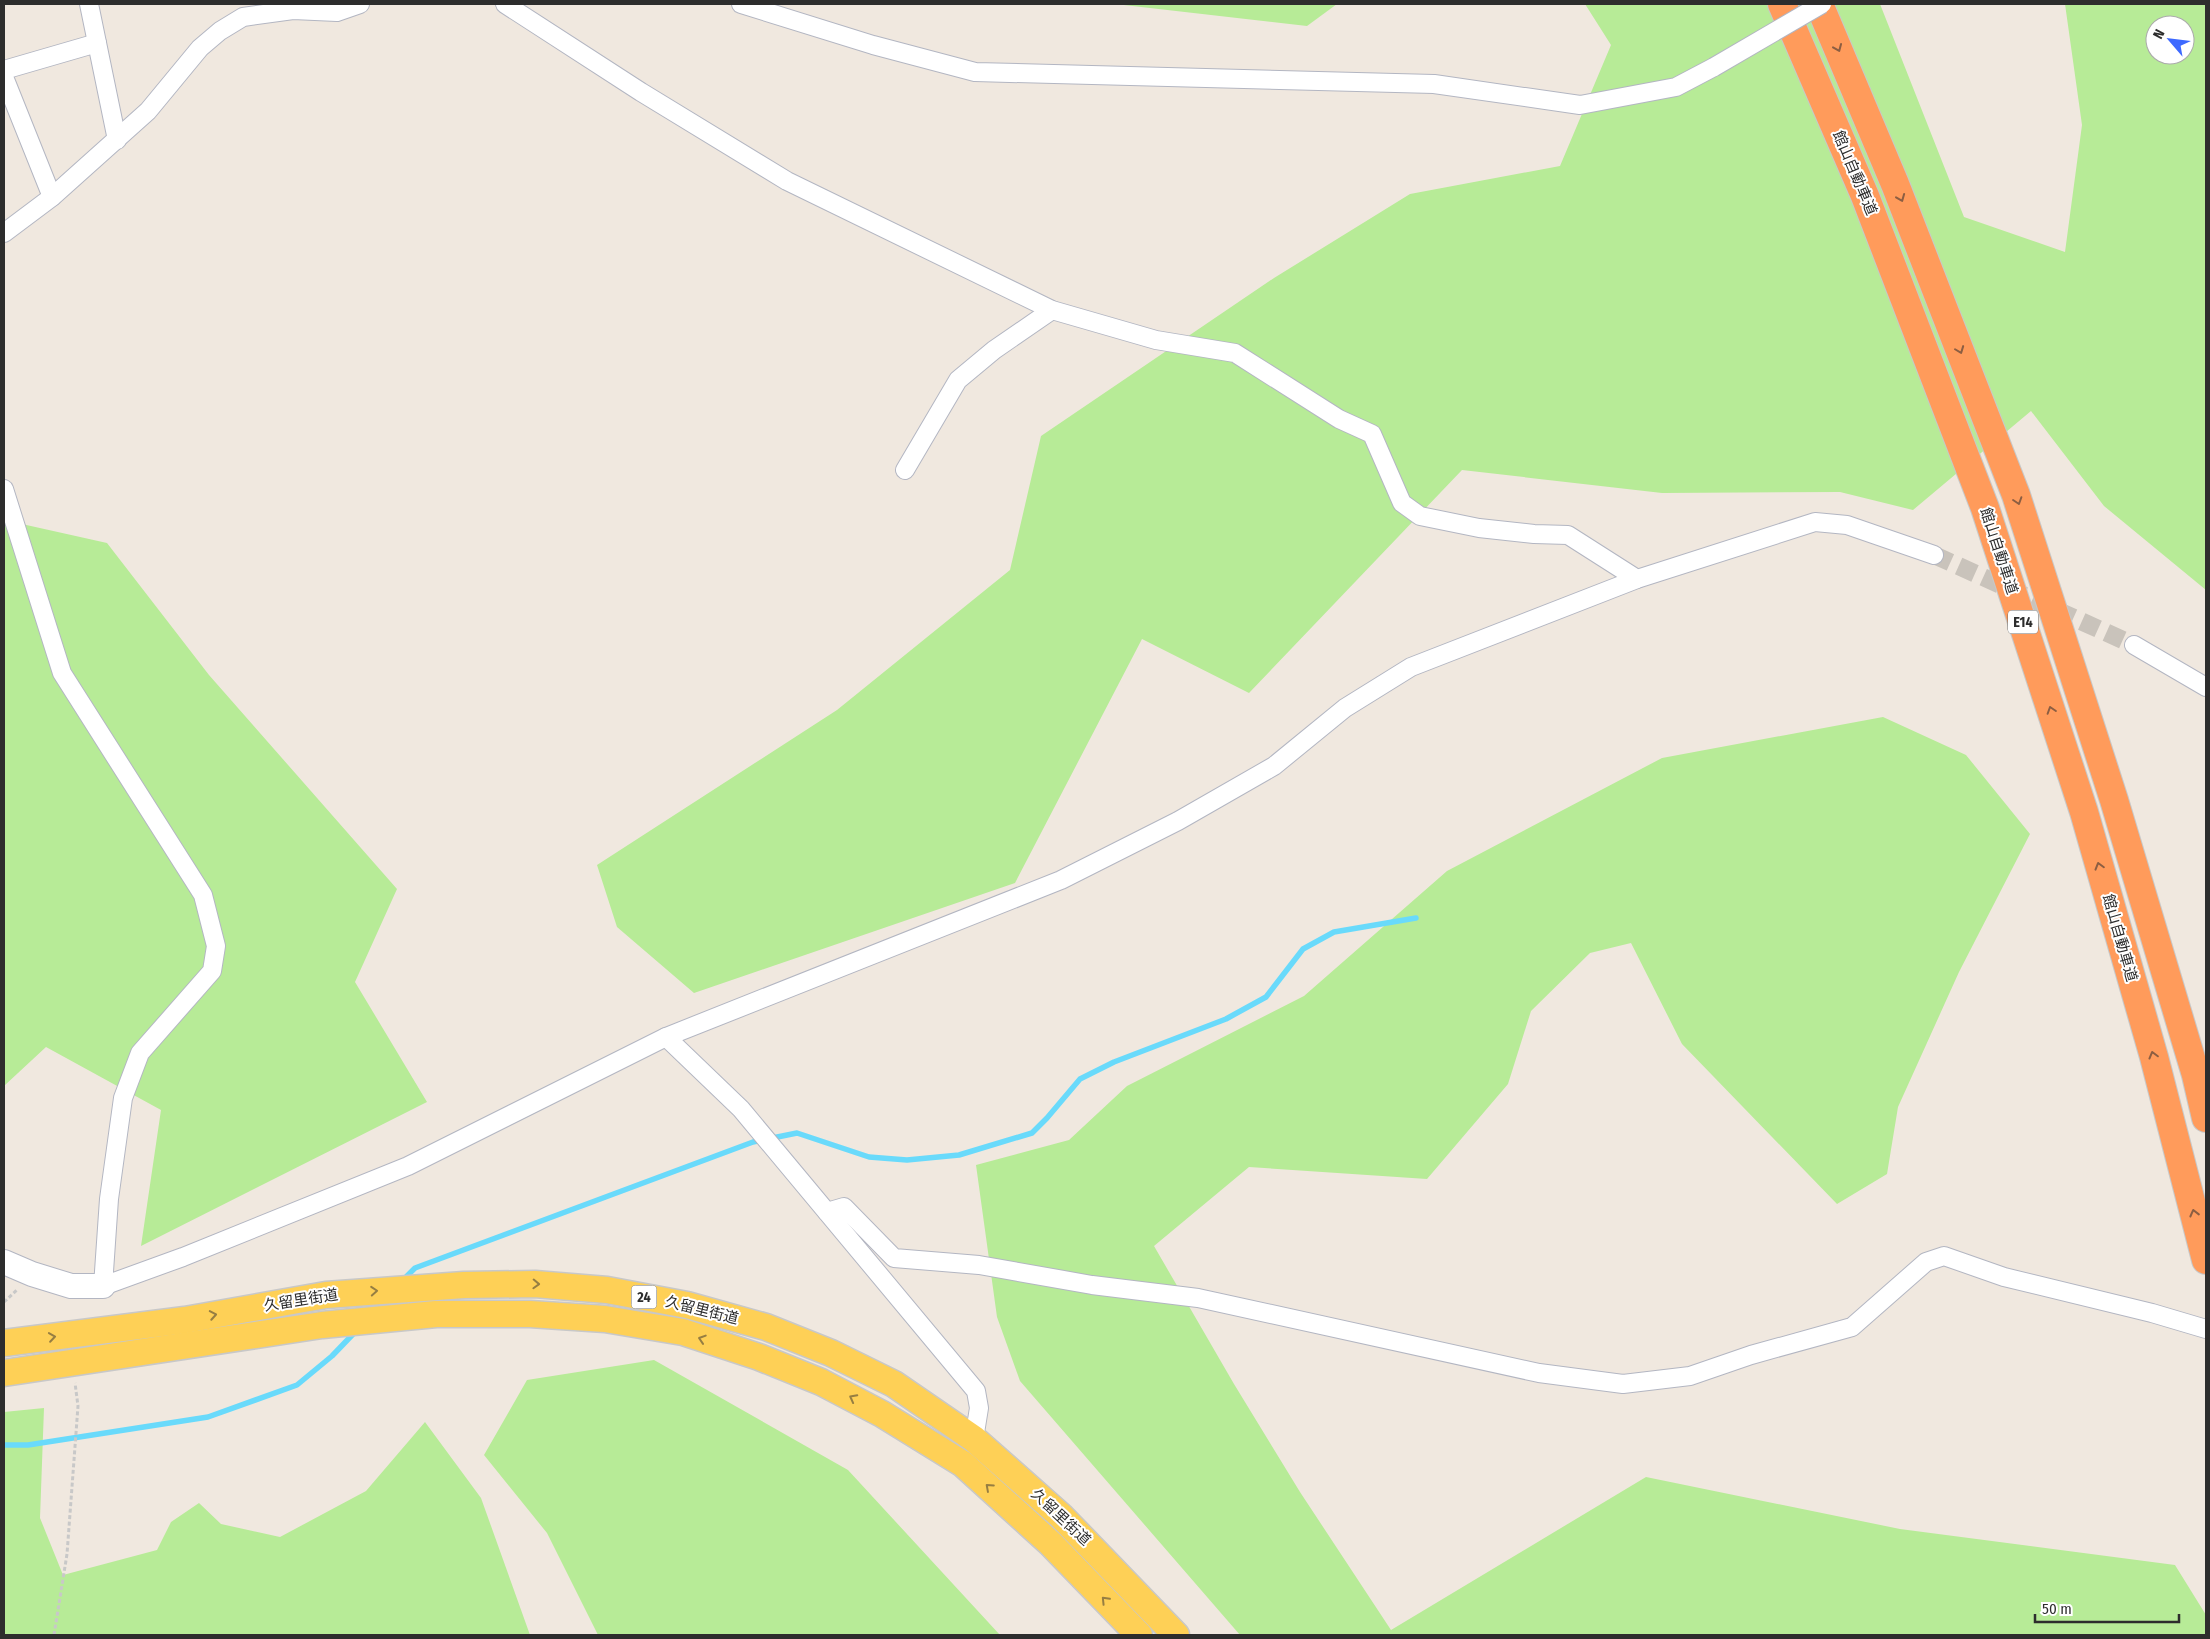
<svg xmlns="http://www.w3.org/2000/svg" width="2210" height="1639" viewBox="0 0 2210 1639" font-family="'Fira Sans Condensed','Noto Sans JP',sans-serif">
  <style>
    .green { fill: #b7eb97; fill-rule: evenodd }
    .lines { fill: none; stroke-linecap: round; stroke-linejoin: round }
    .stream { stroke: #69dafb; stroke-width: 5.5 }
    .street-tunnel { stroke: #c9c3bb; stroke-width: 18; stroke-dasharray: 18 9; stroke-linecap: butt }
    .street-casing { stroke: #b3b6c2; stroke-width: 20 }
    .secondary-casing { stroke: #b3b6c2; stroke-width: 26 }
    .primary-casing { stroke: #c8c8c8; stroke-width: 29 }
    .highway-casing { stroke: #c8c8c8; stroke-width: 30 }
    .path { stroke: #c8c8c8; stroke-width: 3; stroke-dasharray: 4 2.5; stroke-linecap: butt }
    .street { stroke: #fff; stroke-width: 18 }
    .secondary { stroke: #fff; stroke-width: 24 }
    .primary { stroke: #fed056; stroke-width: 26 }
    .highway { stroke: #ff9b5b; stroke-width: 28 }
    .street-bridge-casing { stroke: #b3b6c2; stroke-width: 20; stroke-linecap: butt }
    .street-bridge { stroke: #fff; stroke-width: 18 }
    .oneway { stroke: #8c5e42 }
    .oneway2 { stroke: #967e42 }
    .labels { text-anchor: middle; stroke-width: 4; stroke-linejoin: round; paint-order: stroke }
    .shield { fill: #fff; stroke: #6c6c6c; stroke-width: 1 }
    .shield-label { font-size: 14px; font-weight: bold; fill: #2d2d2d }
    .street-label { font-size: 15px; fill: #2d2d2d; stroke: #fff }
  </style>
  <rect width="100%" height="100%" fill="#f0e8df"/>
  <!-- green -->
  <g class="green">
    <path d="M1115,4H1337L1307,26Z"/>
    <path d="M1585,4H1880L1964,217L2065,252L2082,125L2065,4H2206V590L2104,506L2031,411L1913,510L1840,492L1662,493L1462,470L1249,693L1142,639L1015,883L694,993L617,927L597,865L837,710L1010,570L1041,436L1274,278L1410,194L1560,166L1611,45ZM2155,25H2185V55H2155Z"/>
    <path d="M4,520L107,543L209,675L397,889L355,982L427,1102L141,1246L161,1110L46,1047L4,1086Z"/>
    <path d="M1883,717L1966,755L2030,834L1959,972L1898,1107L1887,1174L1837,1204L1682,1044L1631,943L1590,953L1531,1011L1508,1084L1427,1179L1249,1167L1154,1246L1234,1384L1300,1492L1391,1630L1646,1477L1900,1529L2175,1565L2206,1615V1635H1240L1020,1381L997,1317L976,1165L1069,1140L1127,1086L1304,996L1447,871L1662,758Z"/>
    <path d="M654,1360L848,1470L1000,1635H598L547,1533L484,1455L527,1380Z"/>
    <path d="M44,1408L40,1518L63,1575L157,1550L171,1522L199,1503L221,1524L280,1537L366,1491L425,1422L481,1498L530,1635H4V1412Z"/>
  </g>
  <g class="lines">
    <!-- stream -->
    <g class="stream">
      <path d="M403,1280L415,1268L753,1142L797,1133L869,1157L907,1160L959,1155L1032,1133L1047,1118L1080,1079L1114,1062L1226,1019L1266,997L1303,949L1334,932L1416,918"/>
      <path d="M4,1445H28L208,1417L297,1385L332,1356L356,1331"/>
    </g>
    <!-- street-tunnel -->
    <path class="street-tunnel" d="M1934,555L2134,645"/>
    <defs>
      <g id="street">
        <path d="M89,4L117,140"/>
        <path d="M505,4L641,92L787,181L1052,310L1156,340L1235,353L1339,419L1372,434L1402,503L1420,516L1479,528L1534,534L1568,535L1637,579"/>
        <path d="M741,4L873,45L975,72L1434,84L1580,105L1676,87L1714,67"/>
        <path d="M4,70L97,43"/>
        <path d="M4,77L52,197"/>
        <path d="M4,233L52,197L148,111L200,48L220,31L243,17L293,10L337,12L360,4"/>
        <path d="M905,470L958,380L994,350L1052,310"/>
        <path d="M4,489L62,673L203,895L216,946L212,971L140,1053L123,1098L109,1199L103,1286L183,1257L408,1166L666,1037L1061,880L1178,821L1274,766L1345,708L1411,667L1637,579L1815,522L1847,525L1934,555"/>
        <path d="M2134,645L2206,687"/>
        <path d="M666,1037L741,1109L976,1391L979,1408L974,1439"/>
        <path d="M827,1212L844,1207L894,1258L979,1265L1092,1285L1198,1298L1539,1373L1623,1384L1690,1376L1751,1355L1852,1327L1926,1262L1944,1256L2004,1277L2152,1313L2206,1329"/>
      </g>
      <path id="secondary" d="M4,1262L32,1274L71,1286H103"/>
      <g id="primary">
        <path d="M4,1343L185,1320L326,1295L464,1285L535,1284L607,1290L687,1305L766,1327L831,1353L894,1384L974,1439L1061,1516L1176,1635"/>
        <path d="M4,1373L322,1325L436,1314H530L605,1319L683,1332L759,1357L821,1382L882,1414L963,1464L1050,1543L1139,1635"/>
      </g>
      <g id="highway">
        <path d="M1782,4L1865,196L1985,508L2084,812L2154,1057L2206,1260"/>
        <path d="M1819,4L1895,184L2016,495L2114,800L2196,1075L2206,1118"/>
      </g>
    </defs>
    <!-- street casing -->
    <use href="#street" class="street-casing"/>
    <!-- secondary casing -->
    <use href="#secondary" class="secondary-casing"/>
    <!-- primary casing -->
    <use href="#primary" class="primary-casing"/>
    <!-- highway casing -->
    <use href="#highway" class="highway-casing"/>
    <!-- path -->
    <g class="path">
      <path d="M4,1302L18,1289"/>
      <path d="M54,1635L67,1554L78,1406L75,1383"/>
    </g>
    <!-- street -->
    <use href="#street" class="street"/>
    <!-- secondary -->
    <use href="#secondary" class="secondary"/>
    <!-- primary -->
    <use href="#primary" class="primary"/>
    <!-- highway -->
    <use href="#highway" class="highway"/>
    <defs>
      <path id="street-bridge" d="M1714,67L1822,4"/>
    </defs>
    <!-- street-bridge casing -->
    <use href="#street-bridge" class="street-bridge-casing"/>
    <!-- street-bridge -->
    <use href="#street-bridge" class="street-bridge"/>
  </g>
  <!-- one-way arrows -->
  <defs><path id="oneway-chevron" d="M-2-3.5L2.5 0L-2 3.5" fill="none" stroke-width="1.6" stroke-linecap="round" stroke-linejoin="round" transform="scale(1.25)"/></defs>
  <g class="oneway">
    <use href="#oneway-chevron" transform="translate(1838 48) rotate(67)"/>
    <use href="#oneway-chevron" transform="translate(1901 198) rotate(68)"/>
    <use href="#oneway-chevron" transform="translate(1960 350) rotate(69)"/>
    <use href="#oneway-chevron" transform="translate(2018 501) rotate(72)"/>
    <use href="#oneway-chevron" transform="translate(2051 710) rotate(-108)"/>
    <use href="#oneway-chevron" transform="translate(2099 866) rotate(-106)"/>
    <use href="#oneway-chevron" transform="translate(2153 1055) rotate(-105)"/>
    <use href="#oneway-chevron" transform="translate(2194 1213) rotate(-104)"/>
  </g>
  <g class="oneway2">
    <use href="#oneway-chevron" transform="translate(536 1284) rotate(2)"/>
    <use href="#oneway-chevron" transform="translate(374 1291) rotate(-4)"/>
    <use href="#oneway-chevron" transform="translate(213 1315) rotate(-10)"/>
    <use href="#oneway-chevron" transform="translate(52 1337) rotate(-8)"/>
    <use href="#oneway-chevron" transform="translate(702 1339) rotate(-162)"/>
    <use href="#oneway-chevron" transform="translate(853 1398) rotate(-152)"/>
    <use href="#oneway-chevron" transform="translate(989 1487) rotate(-138)"/>
    <use href="#oneway-chevron" transform="translate(1105 1600) rotate(-134)"/>
  </g>
  <g class="labels">
    <!-- shield labels -->
    <g class="shield">
      <rect x="2008" y="610.5" width="30" height="23" rx="4"/>
      <rect x="631.5" y="1285.5" width="25" height="23" rx="4"/>
    </g>
    <g class="shield-label">
      <text x="2023" y="627">E14</text>
      <text x="644" y="1302">24</text>
    </g>
    <!-- street labels -->
    <g class="street-label">
      <text transform="translate(1855 173) rotate(67)" y="5">館山自動車道</text>
      <text transform="translate(1999 551) rotate(72)" y="5">館山自動車道</text>
      <text transform="translate(2120 938) rotate(74)" y="5">館山自動車道</text>
      <text transform="translate(301 1300) rotate(-9)" y="5">久留里街道</text>
      <text transform="translate(702 1310) rotate(14)" y="5">久留里街道</text>
      <text transform="translate(1061 1517) rotate(43)" y="5">久留里街道</text>
    </g>
  </g>
  <!-- border -->
  <rect width="2210" height="1639" fill="none" stroke="#2d2d2d" stroke-width="10"/>
  <!-- north arrow -->
  <g transform="translate(2170 40) rotate(298)"><circle r="24" fill="#ffffff" stroke="#ababab"/>
  <path d="M0-4L9 19L0 12L-9 19Z" fill="#3d69ff"/>
  <text y="-8" font-size="14" font-weight="bold" text-anchor="middle" fill="#2d2d2d">N</text>
  </g>
  <!-- scale -->
  <path d="M2035 1614v8h144v-8" fill="none" stroke="#2d2d2d" stroke-width="2.5"/>
  <text x="2042" y="1614" font-size="15" fill="#2d2d2d" stroke="#ffffff" stroke-width="4" paint-order="stroke">50 m</text>
</svg>
